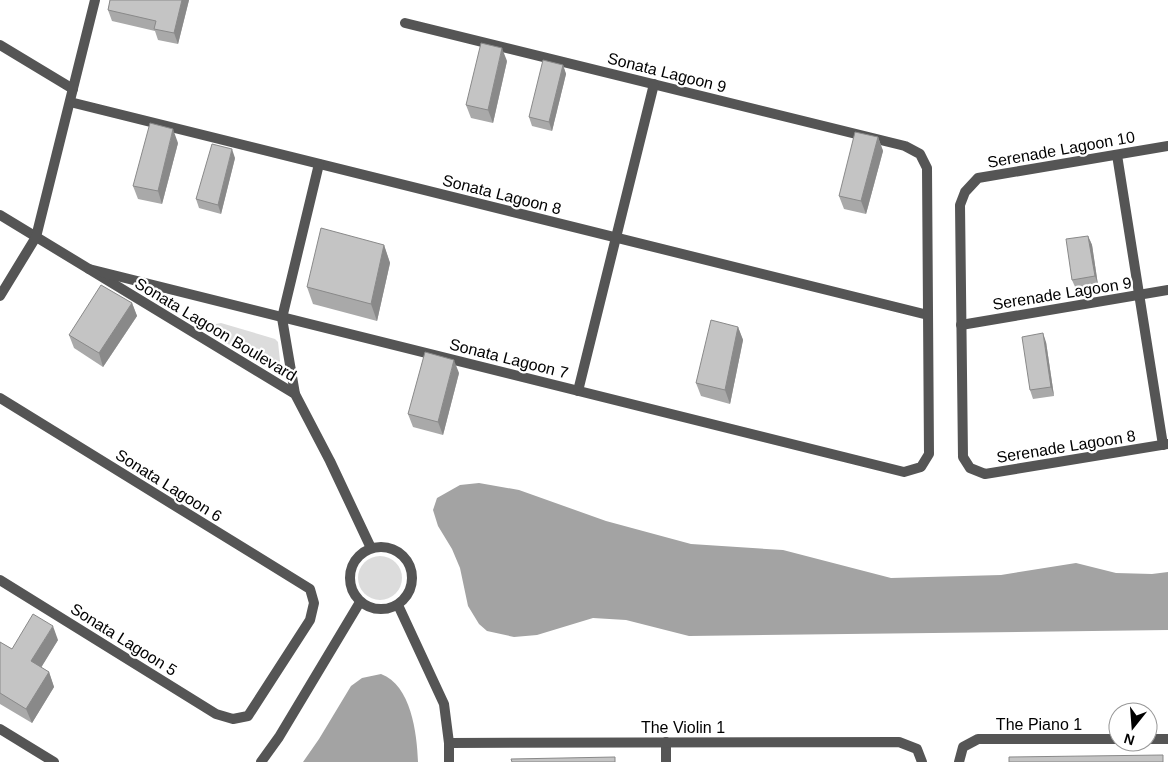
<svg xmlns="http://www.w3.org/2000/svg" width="1168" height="762" viewBox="0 0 1168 762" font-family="Arial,sans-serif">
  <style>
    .green { fill: #dcdcdc }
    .water { fill: #a3a3a3 }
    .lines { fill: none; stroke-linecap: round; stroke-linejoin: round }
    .street { stroke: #555; stroke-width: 10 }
    .wall { fill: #a9a9a9 }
    .shaded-wall { fill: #898989 }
    .building { fill: #c4c4c4; stroke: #898989 }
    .labels { text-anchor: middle; stroke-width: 4.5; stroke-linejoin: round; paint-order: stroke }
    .street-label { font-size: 16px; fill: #000; stroke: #fff }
  </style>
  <rect width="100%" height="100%" fill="#fff"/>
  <!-- green -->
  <g class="green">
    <path d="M221,323L275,339L278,342L280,361L275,368H268L216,337L213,329L216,324Z"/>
    <circle cx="380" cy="578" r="22"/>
  </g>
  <!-- water -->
  <g class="water">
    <path d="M479,483L519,490L606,521L691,544L783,550L891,578L1001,575L1076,563L1116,573L1152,574L1168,572V630L689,636L626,620L593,618L537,635L514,637L487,631L479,624L468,606L460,568L452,549L438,526L433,510L437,498L460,485Z"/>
    <path d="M381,674C411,685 417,733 418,762H303L319,739L351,686L362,678Z"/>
  </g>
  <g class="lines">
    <!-- street -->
    <g class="street">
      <path d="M0,45L73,89"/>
      <path d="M70,102L928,315"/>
      <path d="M1168,146L978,178L965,192L960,205L963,457L970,468L985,474L1168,444"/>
      <path d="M1117,155L1163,445"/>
      <path d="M0,215L295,394L330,461L371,548"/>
      <path d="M89,269L904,472L921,467L929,454L927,168L920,154L905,146L405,23"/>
      <path d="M0,296L36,237L95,0"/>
      <path d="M961,325L1168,290"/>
      <path d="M578,391L654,84"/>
      <path d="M295,394L282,318L319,164"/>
      <path d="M0,398L310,589L314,603L310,620L248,716L233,719L216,714L0,580"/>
      <circle cx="381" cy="578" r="31"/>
      <path d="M398,605L444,704L449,743V762"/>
      <path d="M0,729L54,762"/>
      <path d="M1148,739H1168"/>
      <path d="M666,742V762"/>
      <path d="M449,743L899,742L917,749L922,762"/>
      <path d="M261,762L279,737L360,602"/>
      <path d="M959,762L963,747L978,739H1118"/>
    </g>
  </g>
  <!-- wall -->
  <g class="wall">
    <path d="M110,0H189L178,44L158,40L155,31L112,21L108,10Z"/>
    <path d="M507,61L493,123L471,118L466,105Z"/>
    <path d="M563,65L566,74L552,131L532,126L529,117Z"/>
    <path d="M878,137L883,151L866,214L844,209L839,196Z"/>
    <path d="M178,143L162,204L138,199L133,186Z"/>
    <path d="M235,158L221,214L199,208L196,199Z"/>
    <path d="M1088,236L1092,245L1098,285L1076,289L1072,280Z"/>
    <path d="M384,245L390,263L377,321L313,304L307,287Z"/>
    <path d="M132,303L137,316L103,367L74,348L69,335Z"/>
    <path d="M738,327L743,340L730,404L701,396L696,383Z"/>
    <path d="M1046,342L1054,396L1033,399L1030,390Z"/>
    <path d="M459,373L443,435L413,427L408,414Z"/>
    <path d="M58,640L41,667L49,672L54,687L32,723L0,704V642L12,649Z"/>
  </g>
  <!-- shaded-wall -->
  <g class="shaded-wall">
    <path d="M182,0H189L178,44L174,33Z"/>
    <path d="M502,48L507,61L493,123L488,110Z"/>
    <path d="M563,65L566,74L552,131L549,122Z"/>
    <path d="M173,129L178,143L162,204L158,191Z"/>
    <path d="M878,137L883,151L866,214L861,201Z"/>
    <path d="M232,149L235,158L221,214L218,205Z"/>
    <path d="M1088,236L1092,245L1098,285L1095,276Z"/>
    <path d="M384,245L390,263L377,321L371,304Z"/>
    <path d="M132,303L137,316L103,367L99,353Z"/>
    <path d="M738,327L743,340L730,404L725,390Z"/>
    <path d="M1043,333L1046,342L1054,396L1051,387Z"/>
    <path d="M454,360L459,373L443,435L438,422Z"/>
    <path d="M53,626L58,640L36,676L31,661Z"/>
    <path d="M49,672L54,687L32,723L26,709Z"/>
  </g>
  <!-- building -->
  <g class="building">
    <path d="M110,0H182L174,33L154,29L156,21L108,10Z"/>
    <path d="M481,43L502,48L488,110L466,105Z"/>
    <path d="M543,60L563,65L549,122L529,117Z"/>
    <path d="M150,123L173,129L158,191L133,186Z"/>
    <path d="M855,132L878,137L861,201L839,196Z"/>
    <path d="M212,144L232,149L218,205L196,199Z"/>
    <path d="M321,228L384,245L371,304L307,287Z"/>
    <path d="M1088,236L1095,276L1072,280L1066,239Z"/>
    <path d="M101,285L132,303L99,353L69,335Z"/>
    <path d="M711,320L738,327L725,390L696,383Z"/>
    <path d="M1043,333L1051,387L1030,390L1022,337Z"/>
    <path d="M425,352L454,360L438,422L408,414Z"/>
    <path d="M33,614L53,626L31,661L49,672L26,709L0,693V642L12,649Z"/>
    <path d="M1163,755V762H1009V757Z"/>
    <path d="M615,757V762H512L511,759Z"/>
  </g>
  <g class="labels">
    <!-- street labels -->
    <g class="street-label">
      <text transform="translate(667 72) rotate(14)" y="6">Sonata Lagoon 9</text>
      <text transform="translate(1061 149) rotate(-10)" y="6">Serenade Lagoon 10</text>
      <text transform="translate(502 194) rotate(14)" y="6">Sonata Lagoon 8</text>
      <text transform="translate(1062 293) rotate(-9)" y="6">Serenade Lagoon 9</text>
      <text transform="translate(216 329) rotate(31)" y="6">Sonata Lagoon Boulevard</text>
      <text transform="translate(509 358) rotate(14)" y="6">Sonata Lagoon 7</text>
      <text transform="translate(1066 446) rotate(-9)" y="6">Serenade Lagoon 8</text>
      <text transform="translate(169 485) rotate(32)" y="6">Sonata Lagoon 6</text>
      <text transform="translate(124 639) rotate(32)" y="6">Sonata Lagoon 5</text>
      <text x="1039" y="730">The Piano 1</text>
      <text x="683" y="733">The Violin 1</text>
    </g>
  </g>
  <!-- north arrow -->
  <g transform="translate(1133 727) rotate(197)"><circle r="24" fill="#ffffff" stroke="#999999"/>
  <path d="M0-4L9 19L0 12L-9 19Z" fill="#000000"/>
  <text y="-8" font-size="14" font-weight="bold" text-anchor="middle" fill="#000000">N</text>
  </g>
</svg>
